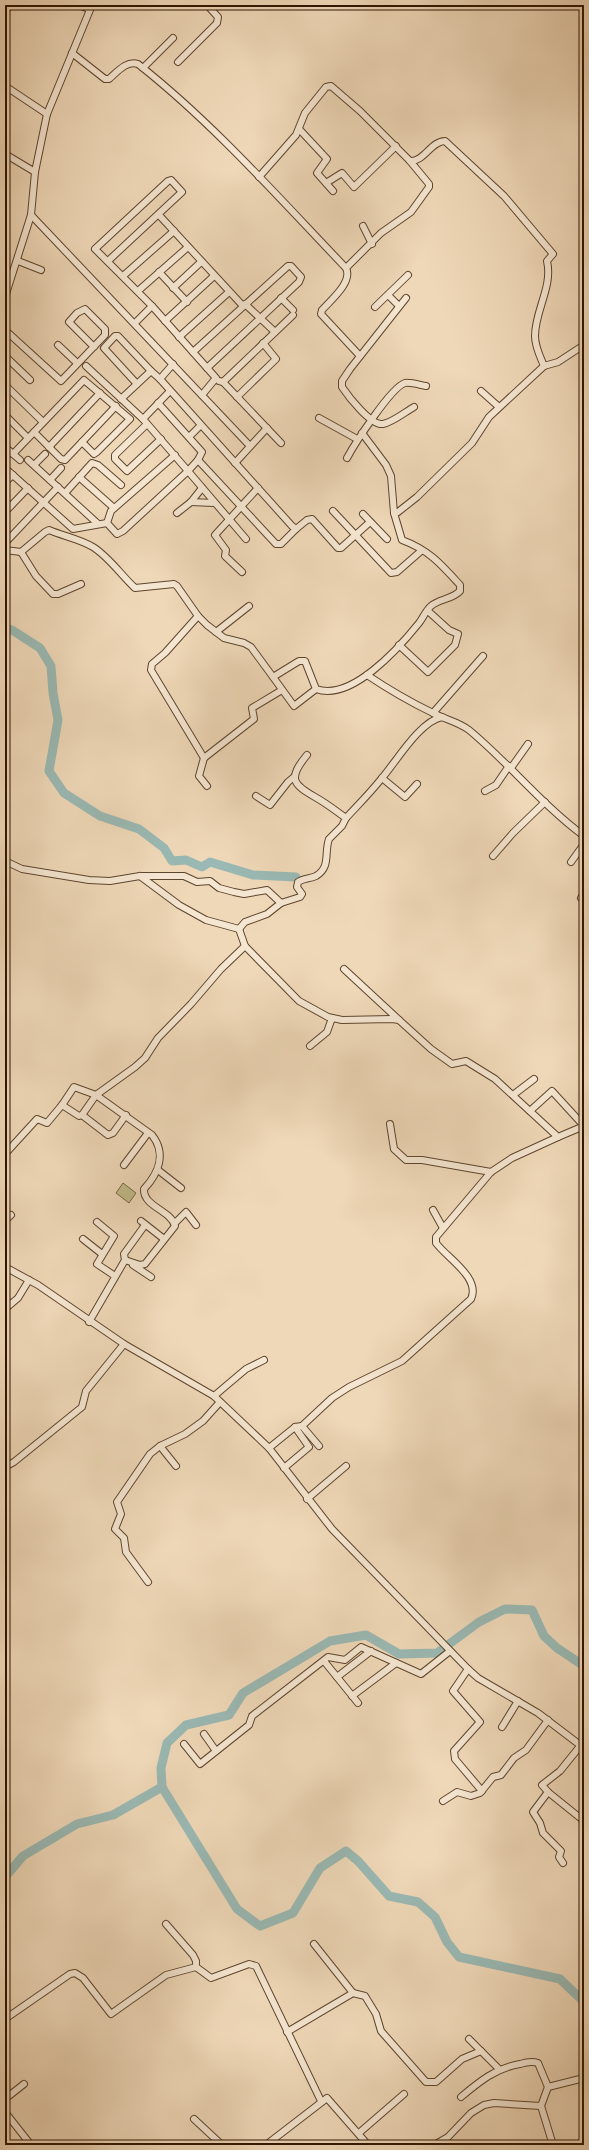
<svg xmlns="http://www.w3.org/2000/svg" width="589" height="2150" viewBox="0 0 589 2150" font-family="'Gentium Book Plus',serif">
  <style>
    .green { fill: #c1bc89; stroke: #786844 }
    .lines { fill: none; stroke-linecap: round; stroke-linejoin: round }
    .river { stroke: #9ab9b4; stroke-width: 9 }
    .minor-casing { stroke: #5e452e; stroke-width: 8 }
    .minor { stroke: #f5e6d1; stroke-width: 6 }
  </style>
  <rect width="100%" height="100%" fill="#efd8b8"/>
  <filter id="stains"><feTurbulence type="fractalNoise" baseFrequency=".005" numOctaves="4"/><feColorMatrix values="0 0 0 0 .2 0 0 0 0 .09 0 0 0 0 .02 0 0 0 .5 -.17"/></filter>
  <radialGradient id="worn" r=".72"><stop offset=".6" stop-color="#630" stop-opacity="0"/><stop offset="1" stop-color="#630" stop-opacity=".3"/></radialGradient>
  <!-- green -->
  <path class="green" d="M123,1183L136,1193L129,1203L116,1193Z"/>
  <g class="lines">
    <!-- river -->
    <g class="river">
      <path d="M5,628L12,630L40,648L51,666L53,693L58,720L49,771L64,793L100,816L139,829L164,848L172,861L186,860L202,867L210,862L253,875L296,877"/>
      <path d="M584,1666L557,1648L544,1636L532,1610L505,1609L479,1622L437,1653L399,1654L366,1635L330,1641L243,1693L229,1715L186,1725L167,1743L161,1768L162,1787L237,1909L260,1926L293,1913L320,1868L346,1851L358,1861L389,1896L418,1902L435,1917L447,1942L459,1957L560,1979L584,2002"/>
      <path d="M5,1877L23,1856L77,1824L113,1815L162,1787"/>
    </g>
    <defs>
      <g id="minor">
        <path d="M79,5L89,9"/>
        <path d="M5,12L10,5"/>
        <path d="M72,53L105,79H109C117,72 127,60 138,64C214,124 279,198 346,268C353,282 331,300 322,310L321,314L360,356"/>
        <path d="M178,62L217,23L218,17L207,5"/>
        <path d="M143,68L173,38"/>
        <path d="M5,86L47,114"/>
        <path d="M300,130L327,159L317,173L333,191"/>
        <path d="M5,154L35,172"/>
        <path d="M326,183L342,173L354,187L396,146"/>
        <path d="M31,215L250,446"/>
        <path d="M159,215L243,306"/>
        <path d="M363,226L372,244"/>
        <path d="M18,261L41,270"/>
        <path d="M108,261L182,192L171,180L168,181L95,249L152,306L216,378L202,395"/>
        <path d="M346,268L381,233L411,212L429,187V184L410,161"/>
        <path d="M159,272L187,302"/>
        <path d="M123,276L174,231"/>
        <path d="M173,288L201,262"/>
        <path d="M138,291L188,247"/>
        <path d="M388,295L399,306"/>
        <path d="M5,297L31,215L35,172L47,114L92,5"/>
        <path d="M281,298L293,310"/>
        <path d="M406,298L350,369L342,381V387C348,396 371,426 383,424C393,422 405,412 414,407"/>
        <path d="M245,304L275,332"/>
        <path d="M375,307L408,275"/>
        <path d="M165,321L214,276"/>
        <path d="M135,323L152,306"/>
        <path d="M5,330L61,381L105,335V329L85,309L77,313L69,322L94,347"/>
        <path d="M179,337L229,292"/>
        <path d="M58,345L77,363"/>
        <path d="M193,352L288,266H291L301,277L299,282L207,368"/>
        <path d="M5,356L30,380"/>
        <path d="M173,364L160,379L292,526L296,529L307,520L312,519L338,548H341L370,522"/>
        <path d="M86,366L143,419"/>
        <path d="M544,366L558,362L584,345"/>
        <path d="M219,381L223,382L281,443"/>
        <path d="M223,382L293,315"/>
        <path d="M137,384L104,348L115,336H118L151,371"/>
        <path d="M5,385L43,422"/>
        <path d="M170,391L143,419L188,471L123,531L117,534L107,523L111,511L175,455"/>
        <path d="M481,391L499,407"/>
        <path d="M237,397L276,359L263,343"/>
        <path d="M121,399L151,371L160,379"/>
        <path d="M158,403L202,452L198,460L188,471L246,539"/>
        <path d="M5,415L28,438"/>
        <path d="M319,418L357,439"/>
        <path d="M147,424L115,455V459L127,471L161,439"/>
        <path d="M34,432L61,459L65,460L116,406"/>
        <path d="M362,433L386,465L391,476L394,513"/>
        <path d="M189,437L200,426"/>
        <path d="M5,447L20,460"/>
        <path d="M49,447L100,393"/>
        <path d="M13,454L84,380L130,419L97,452L94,454L82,442"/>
        <path d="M347,458C354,445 391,387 405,383C411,382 420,385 426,386"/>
        <path d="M28,460L97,523"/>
        <path d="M198,460L276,544H281L296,529"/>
        <path d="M235,463L267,428"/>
        <path d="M34,465L45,454"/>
        <path d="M5,468L73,529L107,523"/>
        <path d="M79,477L114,508"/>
        <path d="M50,480L61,468"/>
        <path d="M5,482L13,475"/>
        <path d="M65,493L92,463L98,465L121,485"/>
        <path d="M191,502L214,503"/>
        <path d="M6,511L28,488"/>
        <path d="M333,511L391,573L397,572L421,551"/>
        <path d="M177,513L191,502L202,488"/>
        <path d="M363,514L387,539"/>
        <path d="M5,543L58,487"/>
        <path d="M5,550L21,552L45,532L49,530C63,536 80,539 93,547C109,557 121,575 135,588L174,584L177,586L198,616L207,625L224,638L244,643L251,647L273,677L299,661H305L316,689C351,702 399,648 419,623C423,618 426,610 431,606C439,599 453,599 460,591V585C441,564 429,550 402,540L394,513L398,512L417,497L472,443L489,417L544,366C540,356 535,347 535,336C535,310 553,287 547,261L553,254L504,196L445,141C431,141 424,162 410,161L360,111L331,86L326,87L305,113L296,135L259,177"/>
        <path d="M21,552L36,576L53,594H58L81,584"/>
        <path d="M242,572L225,556L226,550L215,535L258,488"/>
        <path d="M198,616L165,653L152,664L151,670L204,758"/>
        <path d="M216,632L249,606"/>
        <path d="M399,645L428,672L455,645L458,634L449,630L428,611"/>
        <path d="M367,675C388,689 410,702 433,713C444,719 459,722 469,730C509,763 542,805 584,836"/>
        <path d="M273,677L294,706L316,689"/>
        <path d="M433,713L483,656"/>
        <path d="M511,768L528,744"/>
        <path d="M382,778L405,797L417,784"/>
        <path d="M207,786L199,776L204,758L254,719L252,708L282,690"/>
        <path d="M485,791L496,785L509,766"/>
        <path d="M256,796L270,805L288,782L294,777"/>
        <path d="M346,818C358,805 371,792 382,778C396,762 420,721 442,717"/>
        <path d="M493,856L513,833L545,802"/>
        <path d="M5,861L22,869L89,880L110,881L140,876H184L197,882L210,881L219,888L234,892L244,894L267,890L281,903"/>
        <path d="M571,862L584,844"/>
        <path d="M140,876L179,905L206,920L239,929"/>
        <path d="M581,898L584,893"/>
        <path d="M239,929L245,946L299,1001L328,1017L342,1020L392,1019L399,1020L431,1049L452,1064L466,1061L495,1079L558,1137L584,1126"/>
        <path d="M239,929L245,922L267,914L281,903L300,897L302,894L297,887L298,882C304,878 310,879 316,876C331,867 324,853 329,839L342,826L346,818C336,811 326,803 315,797C292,784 288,778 307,755"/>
        <path d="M344,969L399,1020"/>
        <path d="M310,1046L327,1032L332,1018"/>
        <path d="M513,1095L534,1079"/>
        <path d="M62,1105L74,1087L96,1095L152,1135C167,1154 158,1174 144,1189C143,1207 171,1210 175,1226L145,1264L140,1265L125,1260"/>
        <path d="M530,1111L552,1091L584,1126"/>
        <path d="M82,1115L108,1135L113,1133L126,1115"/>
        <path d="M390,1124L394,1149L406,1160H422L491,1172"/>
        <path d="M5,1154L37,1119L47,1123L62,1105L79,1116L82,1115L96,1095L135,1067L145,1058L158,1038L191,1004L221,969L245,946"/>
        <path d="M124,1165L148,1133"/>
        <path d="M158,1170L181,1188"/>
        <path d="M433,1210L443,1228"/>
        <path d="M5,1221L11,1215"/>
        <path d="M141,1221L164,1239"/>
        <path d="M97,1222L114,1236L97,1264L115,1276"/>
        <path d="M175,1223L186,1212L196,1225"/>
        <path d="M83,1239L102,1254"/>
        <path d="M133,1265L151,1277"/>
        <path d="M5,1267L38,1285L124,1344L214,1396L269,1448L332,1529L468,1669L478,1678L538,1713L584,1748"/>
        <path d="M5,1309L18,1298L29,1280"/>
        <path d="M89,1322L125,1260L124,1254L145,1225"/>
        <path d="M214,1396L246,1369L264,1360"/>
        <path d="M302,1426L319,1446"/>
        <path d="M160,1446L176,1466"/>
        <path d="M269,1448L295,1427L302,1426L332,1398L349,1387L402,1361L471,1299C481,1278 447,1258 436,1243V1237L491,1172L512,1158L558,1137"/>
        <path d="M5,1467L14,1462L82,1407L86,1391L124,1344"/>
        <path d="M284,1468L309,1447L295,1427"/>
        <path d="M307,1499L346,1466"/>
        <path d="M148,1582L126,1552L124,1538L115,1529L121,1514L117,1502L150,1454L160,1446L185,1434L203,1421L220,1402"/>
        <path d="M324,1661L358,1703"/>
        <path d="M468,1669L453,1691L480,1722L454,1751L455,1759L482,1791"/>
        <path d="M337,1677L371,1651"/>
        <path d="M352,1696L396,1663"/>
        <path d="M502,1727L518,1701"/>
        <path d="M204,1734L216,1751"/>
        <path d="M184,1744L200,1764L249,1725L252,1716L328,1657L345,1660L361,1647L421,1674L450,1651"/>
        <path d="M581,1745L560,1771L542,1785L548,1792L584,1821"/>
        <path d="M548,1792L533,1812L540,1823L543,1833L561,1851L559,1857L563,1863"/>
        <path d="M443,1801L457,1792L471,1796L480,1793L493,1777L501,1775L514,1758L526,1750L548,1720"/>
        <path d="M314,1944L353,1993"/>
        <path d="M196,1967L211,1978L249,1964L256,1966L321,2101"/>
        <path d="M5,2019L70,1974L75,1973L83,1978L111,2014L166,1975L196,1967V1961L193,1955L166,1924"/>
        <path d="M287,2032L353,1993L365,1996L376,2014L381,2031L426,2082H436L462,2059L481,2051"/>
        <path d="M469,2039L499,2069"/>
        <path d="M461,2097C480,2081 496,2068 520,2064C527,2062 532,2061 538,2063L548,2087"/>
        <path d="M5,2099L24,2084"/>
        <path d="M541,2106L548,2087L584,2078"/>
        <path d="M541,2106L553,2145"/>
        <path d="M5,2112L31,2145"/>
        <path d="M194,2119L222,2145"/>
        <path d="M359,2133L404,2094"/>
        <path d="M266,2145L327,2098L368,2145"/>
        <path d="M434,2145L448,2137L471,2113L484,2105L494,2103L541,2106"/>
      </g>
    </defs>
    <!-- minor casing -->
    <use href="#minor" class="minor-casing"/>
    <!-- minor -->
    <use href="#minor" class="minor"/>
  </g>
  <!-- margin -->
  <rect width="589" height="2150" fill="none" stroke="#efd8b8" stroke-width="20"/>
  <rect x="6" y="6" width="577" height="2138" fill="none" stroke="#2e1400" stroke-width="2"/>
  <rect x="10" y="10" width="569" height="2130" fill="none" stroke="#2e1400"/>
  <rect width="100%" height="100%" filter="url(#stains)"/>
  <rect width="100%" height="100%" fill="url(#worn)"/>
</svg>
